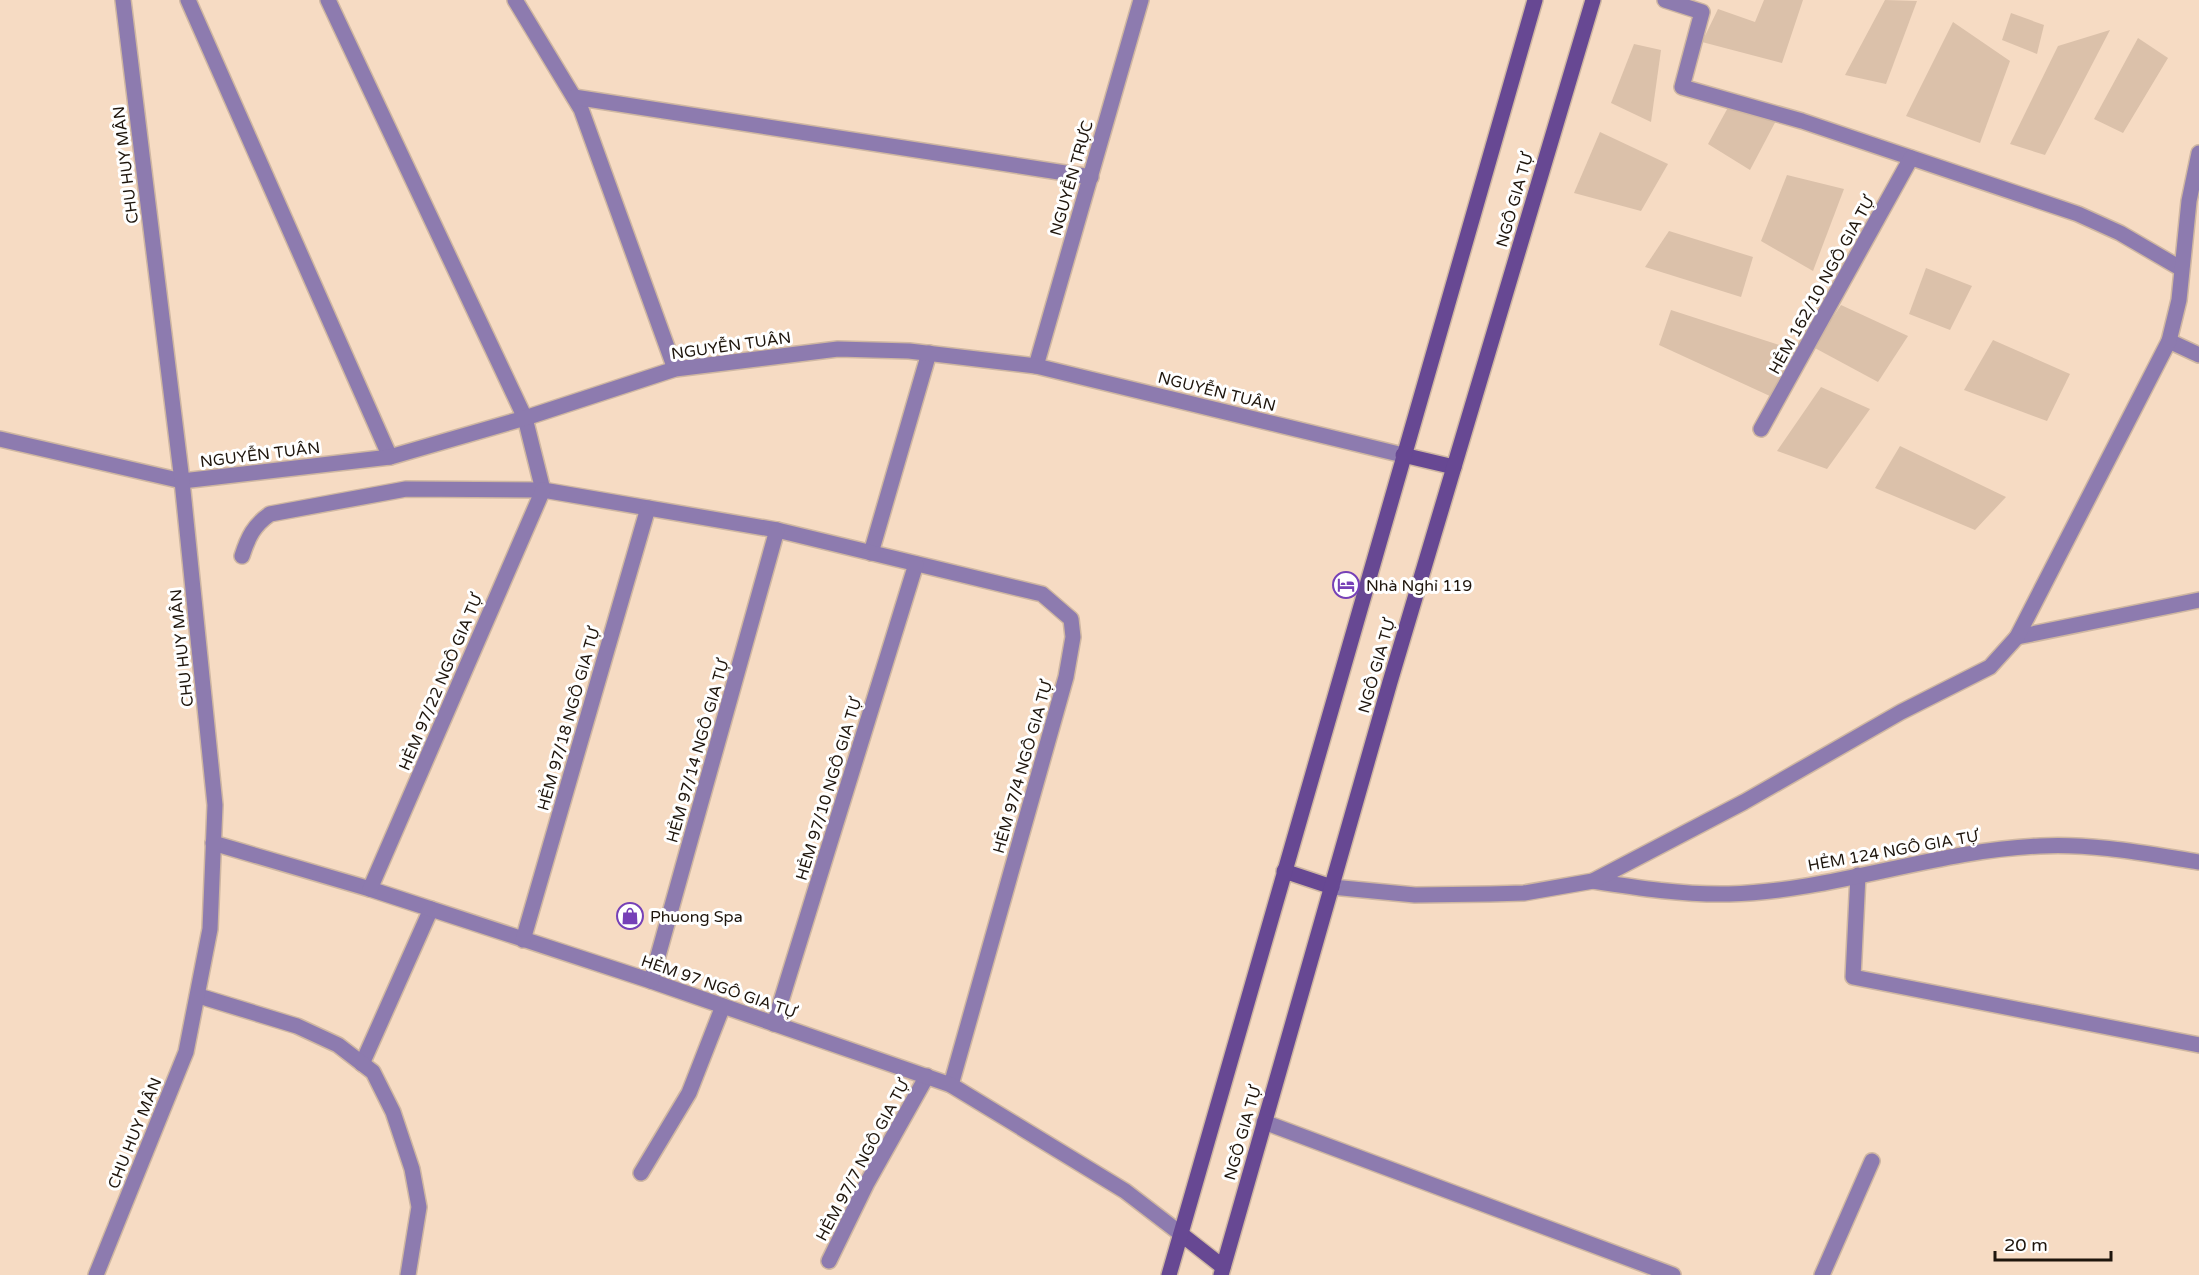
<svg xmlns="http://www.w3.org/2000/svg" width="2199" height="1275" viewBox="0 0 2199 1275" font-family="'Varela Round',sans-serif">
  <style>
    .building { fill: #dbc1aa }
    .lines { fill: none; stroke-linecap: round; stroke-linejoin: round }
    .service-casing { stroke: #cfb7a2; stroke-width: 18 }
    .minor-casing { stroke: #cfb7a2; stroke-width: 18 }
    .secondary-casing { stroke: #cfb7a2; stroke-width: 18 }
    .service { stroke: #8d7baf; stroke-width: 15 }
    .minor { stroke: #8d7baf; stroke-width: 15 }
    .secondary { stroke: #674893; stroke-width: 15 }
    .labels { text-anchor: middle; stroke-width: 6; stroke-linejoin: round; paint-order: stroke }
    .street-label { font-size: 16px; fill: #1e150c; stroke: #fff }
    .poi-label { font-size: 16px; fill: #1e150c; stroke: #fff; text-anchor: start }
  </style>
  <rect width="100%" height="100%" fill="#f6dbc3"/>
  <!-- building -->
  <g class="building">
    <path d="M1764,0H1803L1782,63L1702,42L1718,9L1755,22Z"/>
    <path d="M1885,0L1917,1L1886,84L1845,75Z"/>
    <path d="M2011,13L2044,25L2037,54L2002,40Z"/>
    <path d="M1953,22L2010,61L1980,143L1906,116Z"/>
    <path d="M2110,30L2045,155L2010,144L2058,46Z"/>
    <path d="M2138,38L2168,58L2123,133L2094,119Z"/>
    <path d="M1634,44L1661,50L1651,122L1611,103Z"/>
    <path d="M1731,102L1779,115L1750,170L1708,144Z"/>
    <path d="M1600,132L1668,164L1641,211L1574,193Z"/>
    <path d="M1787,175L1844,189L1813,271L1761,241Z"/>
    <path d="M1669,231L1753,257L1741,297L1645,267Z"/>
    <path d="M1926,268L1972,286L1950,330L1909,314Z"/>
    <path d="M1841,305L1908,336L1878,382L1813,347Z"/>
    <path d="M1671,310L1795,350L1772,397L1659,345Z"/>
    <path d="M1993,340L2070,374L2047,421L1964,390Z"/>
    <path d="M1821,387L1870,409L1827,469L1777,451Z"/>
    <path d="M1900,446L2006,497L1975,530L1875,488Z"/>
  </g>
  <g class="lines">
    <defs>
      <g id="service">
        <path d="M1665,0L1702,12L1682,87L1802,121L2078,214L2120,233L2180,268"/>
        <path d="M1761,429L1911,158"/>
        <path d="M871,553L929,353"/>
        <path d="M1858,875L1853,977L2199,1045"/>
        <path d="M1593,881C1638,888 1684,895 1729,894C1834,891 1936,850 2040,846C2092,843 2148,854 2199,862"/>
        <path d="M362,1064L431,909"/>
        <path d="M641,1173L689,1093L723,1006"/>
        <path d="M829,1261L867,1183L927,1076"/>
      </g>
      <g id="minor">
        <path d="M188,0L390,457"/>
        <path d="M328,0L525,418L543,490"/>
        <path d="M515,0L581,109L675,369"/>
        <path d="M574,97L1091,177"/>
        <path d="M2169,341L2199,355"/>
        <path d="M1036,366L1141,0"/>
        <path d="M0,439L182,481L390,457L525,418L675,369L838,349L909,351L1036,366L1403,455"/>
        <path d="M242,556C248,537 254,525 270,514L406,489L543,490L777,530L1042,594L1071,619L1073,637L1066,677L951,1085"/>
        <path d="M2017,637L2199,600"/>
        <path d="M213,843L370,889L651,981L951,1085L1125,1191L1181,1234"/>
        <path d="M1332,887L1415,895L1490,894L1524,893L1593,881L1744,802L1901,712L1990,667L2017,637L2169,341L2179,300L2189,201L2199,153"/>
        <path d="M370,889L543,490"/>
        <path d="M523,940L648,508"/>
        <path d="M651,981L777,530"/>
        <path d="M199,996L297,1026L338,1045L373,1072L393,1112L412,1169L419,1207L408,1275"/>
        <path d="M774,1024L916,564"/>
        <path d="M1264,1122L1673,1275"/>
        <path d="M96,1275L186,1052L210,929L215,805L182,481L123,0"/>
        <path d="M1822,1275L1872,1161"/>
      </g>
      <g id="secondary">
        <path d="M1403,455L1454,467"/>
        <path d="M1284,871L1332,887"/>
        <path d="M1181,1234L1223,1267"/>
        <path d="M1169,1275L1535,0"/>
        <path d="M1221,1275L1390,682L1593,0"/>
      </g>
    </defs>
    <!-- service casing -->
    <use href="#service" class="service-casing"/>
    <!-- minor casing -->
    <use href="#minor" class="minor-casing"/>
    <!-- secondary casing -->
    <use href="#secondary" class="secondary-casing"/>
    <!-- service -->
    <use href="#service" class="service"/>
    <!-- minor -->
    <use href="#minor" class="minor"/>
    <!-- secondary -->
    <use href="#secondary" class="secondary"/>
  </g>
  <!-- icons -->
  <defs>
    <symbol id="hotel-ring" viewBox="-11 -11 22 22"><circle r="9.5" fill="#fff" stroke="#7640b7" stroke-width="1.5"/><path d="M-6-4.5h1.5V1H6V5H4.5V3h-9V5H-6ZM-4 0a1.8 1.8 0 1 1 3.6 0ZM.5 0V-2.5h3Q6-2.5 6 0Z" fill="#7640b7"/></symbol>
    <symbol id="shop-ring" viewBox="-11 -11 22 22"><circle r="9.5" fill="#fff" stroke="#7640b7" stroke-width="1.5"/><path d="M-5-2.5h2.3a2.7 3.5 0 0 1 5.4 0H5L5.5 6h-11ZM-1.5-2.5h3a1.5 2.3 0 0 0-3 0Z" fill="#7640b7"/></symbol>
  </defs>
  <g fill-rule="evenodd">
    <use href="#hotel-ring" x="1331" y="570" width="30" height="30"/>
    <use href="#shop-ring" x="615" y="901" width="30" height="30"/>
  </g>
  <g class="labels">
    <!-- street labels -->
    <g class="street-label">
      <text transform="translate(125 165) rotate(-97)" y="6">CHU HUY MÂN</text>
      <text transform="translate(1071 178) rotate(-74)" y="6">NGUYỄN TRỰC</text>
      <text transform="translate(1514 200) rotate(-74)" y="6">NGÔ GIA TỰ</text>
      <text transform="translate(1821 285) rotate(-61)" y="6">HẺM 162/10 NGÔ GIA TỰ</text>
      <text transform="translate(731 345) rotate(-8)" y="6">NGUYỄN TUÂN</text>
      <text transform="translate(1217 391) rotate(14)" y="6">NGUYỄN TUÂN</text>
      <text transform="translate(260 454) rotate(-7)" y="6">NGUYỄN TUÂN</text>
      <text transform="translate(181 648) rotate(-96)" y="6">CHU HUY MÂN</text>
      <text transform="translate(1376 666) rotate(-74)" y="6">NGÔ GIA TỰ</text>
      <text transform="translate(440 682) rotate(-67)" y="6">HẺM 97/22 NGÔ GIA TỰ</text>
      <text transform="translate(568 719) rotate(-74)" y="6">HẺM 97/18 NGÔ GIA TỰ</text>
      <text transform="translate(697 751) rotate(-74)" y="6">HẺM 97/14 NGÔ GIA TỰ</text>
      <text transform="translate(1022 767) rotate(-74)" y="6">HẺM 97/4 NGÔ GIA TỰ</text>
      <text transform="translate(828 789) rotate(-73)" y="6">HẺM 97/10 NGÔ GIA TỰ</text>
      <text transform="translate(1893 850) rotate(-10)" y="6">HẺM 124 NGÔ GIA TỰ</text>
      <text transform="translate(719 986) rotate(19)" y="6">HẺM 97 NGÔ GIA TỰ</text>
      <text transform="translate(134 1133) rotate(-68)" y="6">CHU HUY MÂN</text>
      <text transform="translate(1242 1133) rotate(-74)" y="6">NGÔ GIA TỰ</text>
      <text transform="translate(862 1160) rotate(-62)" y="6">HẺM 97/7 NGÔ GIA TỰ</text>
    </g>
    <!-- poi labels -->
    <g class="poi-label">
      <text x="1366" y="591">Nhà Nghỉ 119</text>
      <text x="650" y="922">Phuong Spa</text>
    </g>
  </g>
  <!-- scale -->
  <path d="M1995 1251v9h116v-9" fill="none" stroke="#1e150c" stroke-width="3"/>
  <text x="2004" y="1251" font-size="18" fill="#1e150c" stroke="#ffffff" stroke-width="4.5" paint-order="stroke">20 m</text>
</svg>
